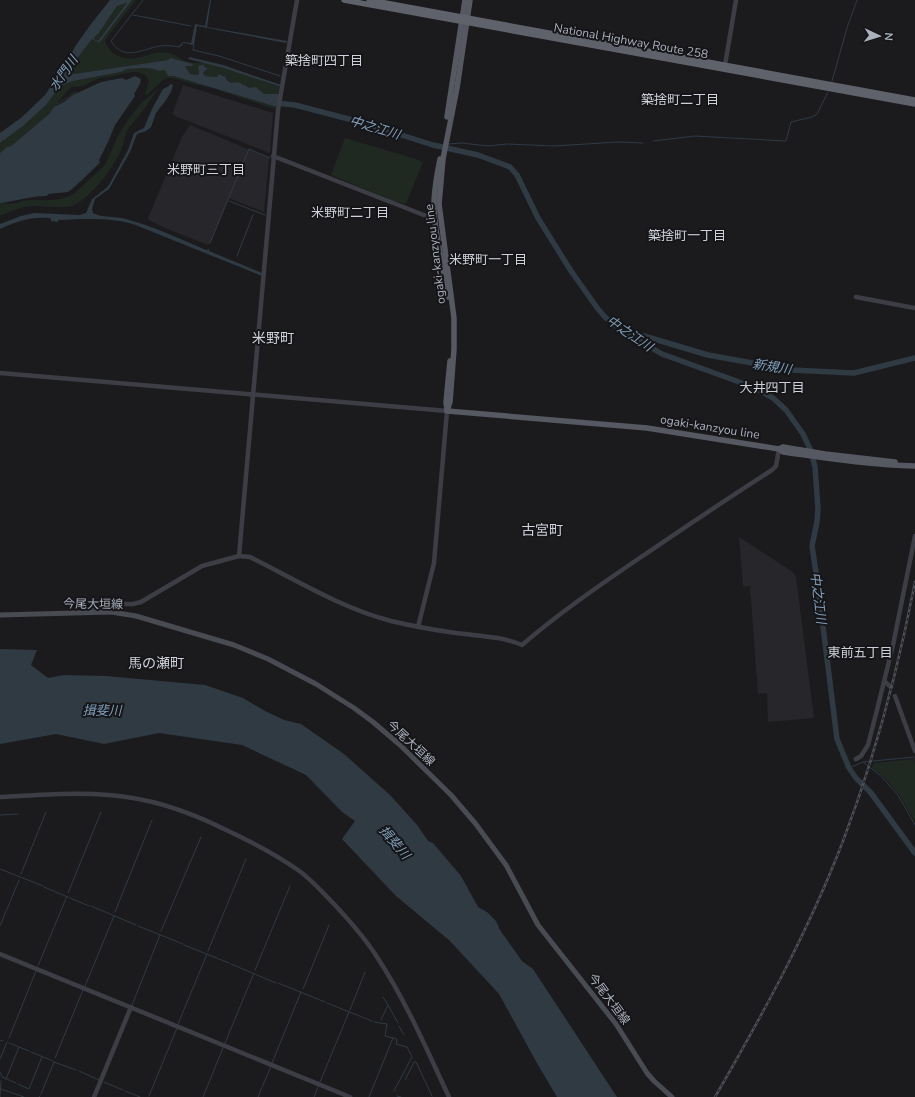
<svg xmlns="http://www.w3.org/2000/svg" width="915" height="1097" viewBox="0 0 915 1097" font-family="'Nunito Sans','Noto Sans JP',sans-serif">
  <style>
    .built { fill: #27272b }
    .green { fill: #202921 }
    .water { fill: #2f3a43; fill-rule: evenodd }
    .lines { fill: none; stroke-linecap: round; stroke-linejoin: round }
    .stream { stroke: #2f3a43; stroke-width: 1 }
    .river { stroke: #2f3a43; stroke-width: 5.5 }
    .tertiary { stroke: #3d3e45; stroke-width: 4.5 }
    .secondary { stroke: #494b53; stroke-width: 5 }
    .primary { stroke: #575962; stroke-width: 5.5 }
    .trunk { stroke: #5f626b; stroke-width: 5.5 }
    .rail-casing { stroke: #4e5058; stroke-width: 2.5 }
    .rail { stroke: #161619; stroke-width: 1; stroke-dasharray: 3; stroke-linecap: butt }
    .labels { text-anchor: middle; stroke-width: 4; stroke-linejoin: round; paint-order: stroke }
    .street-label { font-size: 12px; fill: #acb1be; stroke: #161619 }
    .neighbourhood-label { font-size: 13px; fill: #ced1d9; stroke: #161619 }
    .water-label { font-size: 13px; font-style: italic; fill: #819fbb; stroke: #161619 }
    .quarter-label { font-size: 14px; fill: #ced1d9; stroke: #161619 }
  </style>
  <rect width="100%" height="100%" fill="#1b1b1e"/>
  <!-- built -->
  <g class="built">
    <path d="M183,85L273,113L270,153L175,116L173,114V112Z"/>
    <path d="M190,125L269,158L264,212L229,198L210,244L208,245L165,228L149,220L148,218L182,137Z"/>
    <path d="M739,537L793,572L796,577L814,718L768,722L767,693L758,694L750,586L743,587Z"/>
  </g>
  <!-- green -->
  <g class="green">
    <path d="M132,0H136L105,40C106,49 115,56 124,58C139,62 154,49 169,53C175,54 180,59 185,61C195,64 203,62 212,64C235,70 257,79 279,87L278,94H264L258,88H250L248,86H245L243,84H239V82L231,83L228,80L225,76L219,74L217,77L205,76L203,74L208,68L203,66L198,70L199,73L198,75L190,74L185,66L190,65L170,58L168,60L67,75L70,68L92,39L99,43Z"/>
    <path d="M127,3L98,41L94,39L95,36L98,34L117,6Z"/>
    <path d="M146,68L153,69L158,71L165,70L168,76H172L276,107L275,109L212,88L193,84L173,78H167L163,80L147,95L145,93L149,81L146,75L138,72H132L114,76L99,78L83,86L71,87L57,103C64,100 73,91 77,91V93L54,107L49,114L11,146L7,147L0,153V143L23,126L46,105L60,86L73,81L121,72L127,69Z"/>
    <path d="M158,88C152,98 145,108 137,118C135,121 131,124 129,127C125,134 124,143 121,150C114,167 89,201 71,206C59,209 47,206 35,206C23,206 10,211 0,216V203L1,202C11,207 19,201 29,200C43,200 62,202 75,193L105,165L118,136L128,120L142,102L149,97Z"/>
    <path d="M345,138L416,159L423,162L406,204L394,201L331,175Z"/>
    <path d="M914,759L915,764V822L899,794L881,774L872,768L874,763Z"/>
  </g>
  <!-- water -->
  <g class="water">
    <path d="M110,0H132L99,43L92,39L70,68L67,75L168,60L170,58L193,64L192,66H185L190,74L198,75L199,73L198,66L204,65V67L208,68L203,73L205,76L217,77L219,74L223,76H225L227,80L231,83L238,82L250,88L256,87L264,94H279L277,107L173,76H168L165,70L159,71L153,69L146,68L127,69L121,72L73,81L60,86L46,105L23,126L0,143V133L22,117L45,95L64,67L76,45L91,24ZM127,3L98,41L94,39L95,36L98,34L117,6Z"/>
    <path d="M210,0H211L207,27L287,41L286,43L197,26L194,45L183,43L182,46L180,45L183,42L191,43L195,24L205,26Z"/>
    <path d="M189,57L223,65L281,85V87L224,68L188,59Z"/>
    <path d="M135,76L141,79L140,84L134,94L135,96L115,125L108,142L99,160L100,162C97,166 71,191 68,192C62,193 54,193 48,194L47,196C30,196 17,201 0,203V153L7,147L11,146L49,114L54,107L64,102L73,95L101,82L122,78L126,80Z"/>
    <path d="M170,84L173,85L171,92L166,100L156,113L151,127L146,131L137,134L130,152L109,189L95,199L92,209L93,213C102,218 115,216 126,219C153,226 180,239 206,250L209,249V251L262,273V276L133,224C108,217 84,219 58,220V222L51,221V219L49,218C28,217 19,221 0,229V224L21,216L34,213L80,215L86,213L92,199L105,189L109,185L128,150L134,133L144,128L152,109L163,89L169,86Z"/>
    <path d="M0,649L37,650L31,665L48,678L64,675L106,676L205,685L243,698L265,711L284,720L301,724L344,754L390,795L418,826L428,841L433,843L461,876L478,907L487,912L496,921L500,930L522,961L533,969L617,1097H557L538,1065L499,994L450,941L396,896L342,839L355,821L342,812L306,775L242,745L159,733L104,744L56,734L0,744Z"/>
  </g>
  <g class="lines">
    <!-- stream -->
    <g class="stream">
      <path d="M143,0L111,41C124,62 142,49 160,46C167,45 173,46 180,47V45"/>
      <path d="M133,15L191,26"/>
      <path d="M194,45L193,50L219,56L280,76"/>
      <path d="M832,81L847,28L857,0"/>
      <path d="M653,141L695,136L786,141L791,122L812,117L817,114L828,92"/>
      <path d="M448,144L462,143L488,146L507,144L554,146L618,142L643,143"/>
      <path d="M433,145H443"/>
      <path d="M229,201L265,215"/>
      <path d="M210,243L249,149L270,158"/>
      <path d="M237,256L253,215"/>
      <path d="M863,762L880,775L898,795L915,825"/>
      <path d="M849,768L863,762L915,757"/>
      <path d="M0,815L18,814"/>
      <path d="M0,869L43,886"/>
      <path d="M21,874L46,812"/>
      <path d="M44,887L89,906"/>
      <path d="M68,893L101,812"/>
      <path d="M91,906L136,925"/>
      <path d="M115,912L152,820"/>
      <path d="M0,926L19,880"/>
      <path d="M138,926L183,944"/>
      <path d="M161,931L201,837"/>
      <path d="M184,945L229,963"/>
      <path d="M208,951L246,859"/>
      <path d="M231,964L276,983"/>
      <path d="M38,966L67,896"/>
      <path d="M255,970L290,886"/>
      <path d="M278,983L325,1002"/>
      <path d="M85,986L114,916"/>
      <path d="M303,989L329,925"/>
      <path d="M383,997L388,1005"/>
      <path d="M327,1003L372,1021"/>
      <path d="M132,1005L160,935"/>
      <path d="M350,1010L365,972"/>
      <path d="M381,1020L388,1005L398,1023"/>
      <path d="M374,1022L387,1024L385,1036L397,1039L396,1044L407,1047L412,1057L394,1091"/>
      <path d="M178,1024L207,954"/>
      <path d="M399,1026L404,1035"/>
      <path d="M9,1038L36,971"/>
      <path d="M0,1040L3,1041"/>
      <path d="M9,1043L29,1051"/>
      <path d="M225,1043L254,973"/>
      <path d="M31,1052L53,1061"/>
      <path d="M55,1058L83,990"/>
      <path d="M0,1059L7,1042"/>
      <path d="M54,1062L76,1070"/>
      <path d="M272,1063L301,992"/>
      <path d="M79,1071L99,1080"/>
      <path d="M0,1072L2,1077L16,1083"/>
      <path d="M6,1079L19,1047"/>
      <path d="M405,1080L414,1062H416L432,1096"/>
      <path d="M104,1082L123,1090"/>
      <path d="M320,1082L349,1012"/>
      <path d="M18,1084L29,1089L42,1057"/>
      <path d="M1,1089L24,1097"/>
      <path d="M125,1091L140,1097"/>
      <path d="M41,1094L54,1062"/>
      <path d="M149,1096L177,1028"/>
      <path d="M397,1096L401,1097"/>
      <path d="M0,1097L1,1081"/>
      <path d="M39,1097L40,1096"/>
      <path d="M203,1097L223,1048"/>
      <path d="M258,1097L271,1066"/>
      <path d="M314,1097L318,1087"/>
      <path d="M369,1097L393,1038"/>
    </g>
    <!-- river -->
    <g class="river">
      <path d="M275,103L295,105L360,122L433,145L478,155L510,167L517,175L538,218L571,271L598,309L606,318L618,328L662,354L753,387L773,398L786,410L803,434L811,451L815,467L818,509L817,522L812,546L818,586L837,739L849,768L856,778L871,793L915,853"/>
      <path d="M633,335L644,336L708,355L791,370L854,373L915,358"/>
    </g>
    <!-- tertiary -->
    <g class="tertiary">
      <path d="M725,65L736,0"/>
      <path d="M273,156L434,219"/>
      <path d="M856,297L915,308"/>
      <path d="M0,373L447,411L434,563L418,627"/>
      <path d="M239,556L278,110L297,0"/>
      <path d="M85,612L87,610L115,604H133L141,602L202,566L239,556L250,557C296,580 341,608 391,621C412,626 434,630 456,633C478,636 501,636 522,645C559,613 600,585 641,557C684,528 728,498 772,470L776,466L779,449"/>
      <path d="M885,682L891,687"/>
      <path d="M895,696L915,751"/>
      <path d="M856,759L861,756L868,745L877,710L893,645L915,536"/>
      <path d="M0,797C36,795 73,792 109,795C149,798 188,811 224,829C250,841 275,854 298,870C311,879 322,892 333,903C349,920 365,938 377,957C406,1001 427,1050 449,1097"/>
      <path d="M0,954L350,1097"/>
      <path d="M94,1097L131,1007"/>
    </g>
    <!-- secondary -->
    <path class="secondary" d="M0,615L111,612L136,616L234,645L268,659L316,684L354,708L373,722L400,745L451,795L475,823L506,865L538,925L616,1024L647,1073L654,1081L672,1097"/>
    <!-- primary -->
    <g class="primary">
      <path d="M447,117L465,0"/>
      <path d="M440,159C437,174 434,189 434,205C434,236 444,266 448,297"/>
      <path d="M447,410L446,402L450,361"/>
      <path d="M447,411L647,428L779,449L783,452C827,458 870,465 915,466"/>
      <path d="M447,411L450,402L454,349V318L439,204L443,159L457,88L470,0"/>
      <path d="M779,449L783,447L825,454L895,462"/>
    </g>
    <!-- trunk -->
    <g class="trunk">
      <path d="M344,0L915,104"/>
      <path d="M369,0L915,100"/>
    </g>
    <defs>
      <path id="rail" d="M715,1097C763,1014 809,930 843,841C875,757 898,670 915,582"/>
    </defs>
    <!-- rail casing -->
    <use href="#rail" class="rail-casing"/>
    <!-- rail -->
    <use href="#rail" class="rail"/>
  </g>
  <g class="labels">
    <!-- street labels -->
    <g class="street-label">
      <text transform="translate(631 41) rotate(10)" y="4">National Highway Route 258</text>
      <text transform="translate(435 254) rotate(-97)" y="4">ogaki-kanzyou line</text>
      <text transform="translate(710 427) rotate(9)" y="4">ogaki-kanzyou line</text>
      <text transform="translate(93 604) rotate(1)" y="4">今尾大垣線</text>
      <text transform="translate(411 743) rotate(43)" y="4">今尾大垣線</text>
      <text transform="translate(609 999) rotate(53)" y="4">今尾大垣線</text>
    </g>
    <!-- neighbourhood labels -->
    <g class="neighbourhood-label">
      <text x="324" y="65">築捨町四丁目</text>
      <text x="680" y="104">築捨町二丁目</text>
      <text x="206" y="174">米野町三丁目</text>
      <text x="350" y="217">米野町二丁目</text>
      <text x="687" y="240">築捨町一丁目</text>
      <text x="488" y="264">米野町一丁目</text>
      <text x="772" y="392">大井四丁目</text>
      <text x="860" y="657">東前五丁目</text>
    </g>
    <!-- water labels -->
    <g class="water-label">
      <text transform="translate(63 73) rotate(-55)" y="5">水門川</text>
      <text transform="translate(375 127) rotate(17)" y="5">中之江川</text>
      <text transform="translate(630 333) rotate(34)" y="5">中之江川</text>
      <text transform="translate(772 366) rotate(9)" y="5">新規川</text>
      <text transform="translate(819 598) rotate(83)" y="5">中之江川</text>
      <text x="102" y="715">揖斐川</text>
      <text transform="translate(395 842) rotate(49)" y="5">揖斐川</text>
    </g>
    <!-- quarter labels -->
    <g class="quarter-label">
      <text x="273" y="343">米野町</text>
      <text x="542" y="535">古宮町</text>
      <text x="156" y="668">馬の瀬町</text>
    </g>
  </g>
  <!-- north arrow -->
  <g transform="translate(879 36) rotate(94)" stroke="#161619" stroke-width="3" paint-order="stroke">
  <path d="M0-3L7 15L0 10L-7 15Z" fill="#acb1be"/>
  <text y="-6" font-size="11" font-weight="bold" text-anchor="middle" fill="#acb1be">N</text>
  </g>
</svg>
